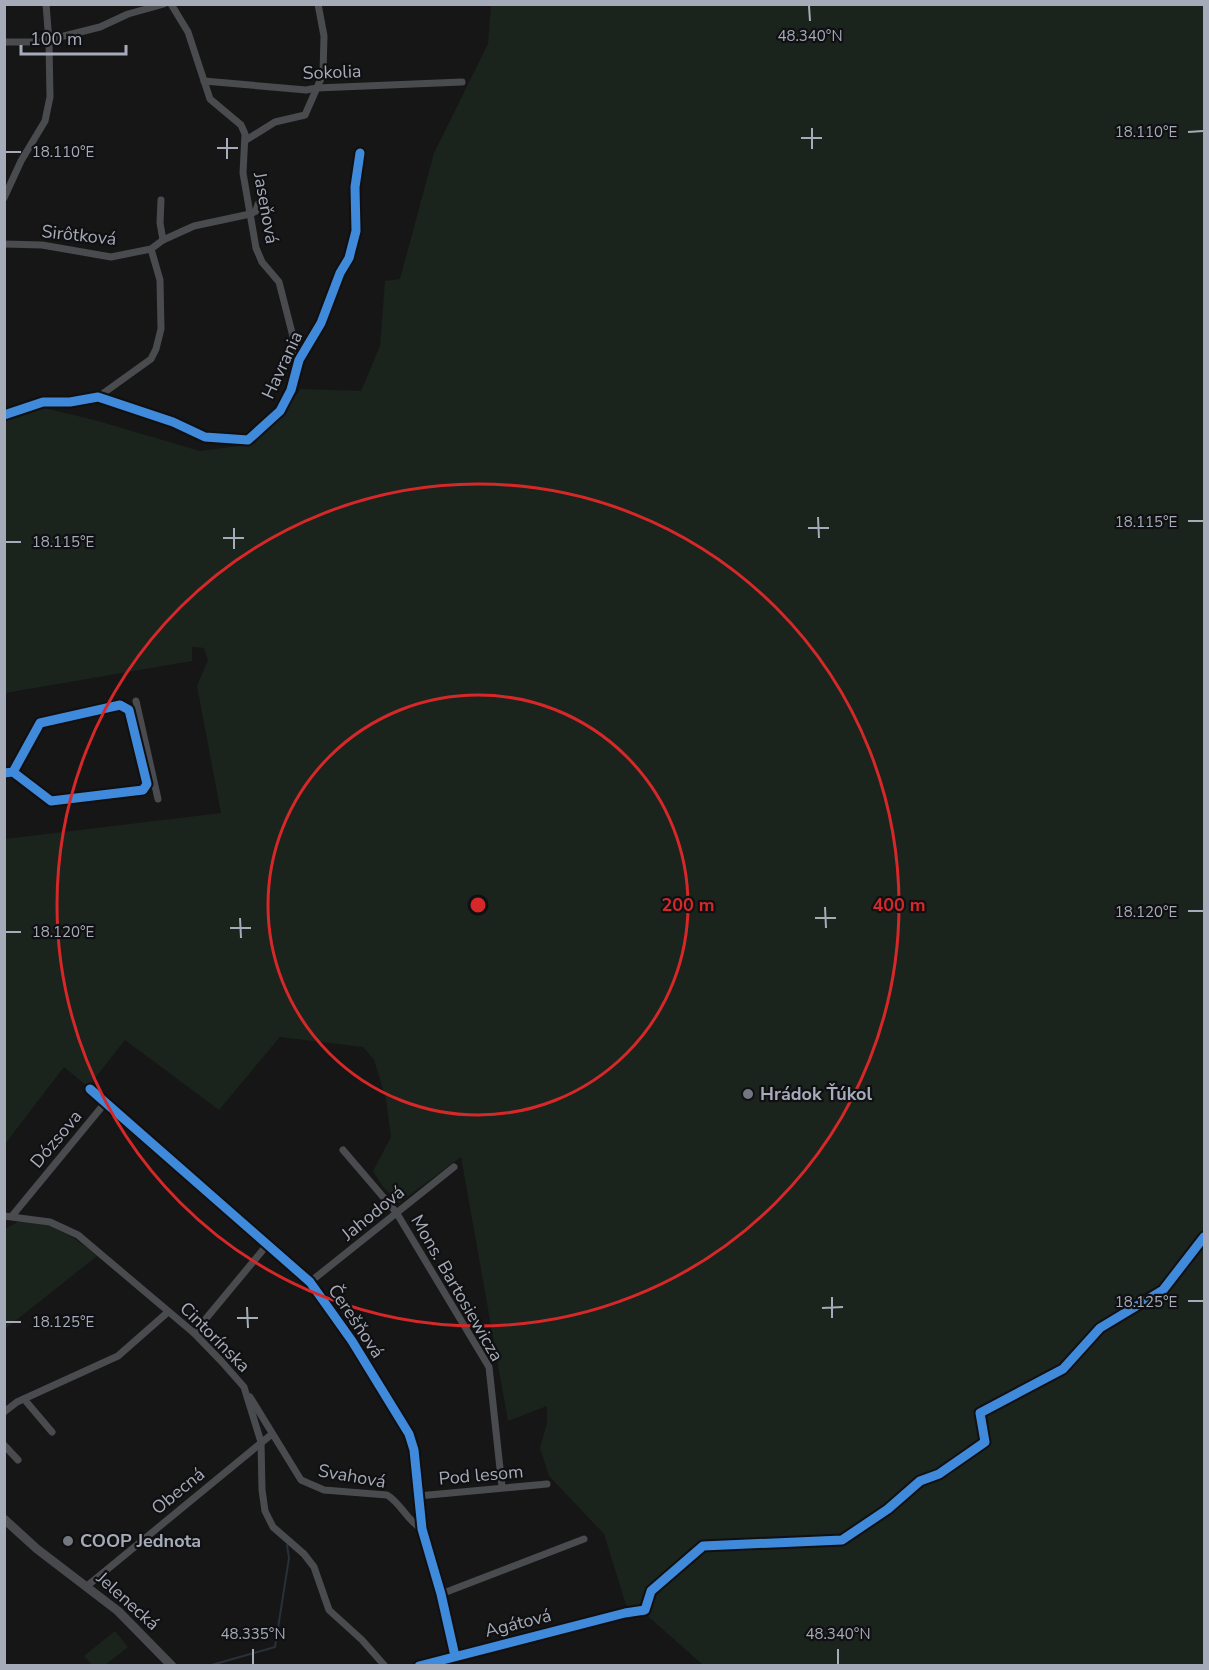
<svg xmlns="http://www.w3.org/2000/svg" width="1209" height="1670" viewBox="0 0 1209 1670" font-family="'Nunito Sans',sans-serif">
  <style>
    .green { fill: #1b231d }
    .lines { fill: none; stroke-linecap: round; stroke-linejoin: round }
    .stream { stroke: #283039; stroke-width: 2 }
    .street { stroke: #494b4f; stroke-width: 7 }
    .secondary { stroke: #48494d; stroke-width: 9 }
    .cycleway-casing { stroke: #101012; stroke-width: 13 }
    .cycleway { stroke: #408adc; stroke-width: 9 }
    .ticks { fill: none; stroke: #a5abb8; stroke-width: 2 }
    .ring { fill: none; stroke: #d62828; stroke-width: 3 }
    .poi-dot { fill: #73777f; stroke: #101012; stroke-width: 2 }
    .labels { text-anchor: middle; stroke-width: 4.5; stroke-linejoin: round; paint-order: stroke }
    .street-label { font-size: 18px; fill: #a5abb8; stroke: #101012 }
    .poi-label { font-size: 18px; font-weight: bold; fill: #a5abb8; stroke: #101012; text-anchor: start }
    .ticks-label { font-size: 15px; text-anchor: middle; fill: #a5abb8; stroke: #101012; stroke-width: 4.5; stroke-linejoin: round; paint-order: stroke }
    .centre { fill: #d62828; stroke: #101012; stroke-width: 3 }
    .ring-label { font-size: 18px; text-anchor: middle; font-weight: bold; fill: #d62828; stroke: #101012; stroke-width: 4.5; stroke-linejoin: round; paint-order: stroke }
  </style>
  <rect width="100%" height="100%" fill="#161616"/>
  <!-- green -->
  <g class="green">
    <path d="M491,5H1204V1665H703L642,1611L626,1605L604,1534L549,1476L540,1448L547,1423V1406L508,1421L461,1157L399,1203L383,1187L373,1171L391,1137L386,1099L374,1060L363,1047L280,1037L219,1110L125,1040L88,1087L64,1067L5,1144V839L221,813L197,686L208,660L204,648L192,647V661L5,693V421L41,407L98,421L200,451L254,444L301,389L361,391L380,346L385,281L400,279L434,153L488,44Z"/>
    <path d="M23,1219C51,1221 76,1238 97,1256L5,1329V1229Z"/>
    <path d="M115,1631L128,1647L105,1665H92L84,1656Z"/>
  </g>
  <g class="lines">
    <!-- stream -->
    <path class="stream" d="M208,1666L275,1647L289,1558L287,1545"/>
    <!-- street -->
    <g class="street">
      <path d="M171,4L188,32L210,99L241,125L245,134L243,173L256,248L262,262L279,282L299,360"/>
      <path d="M4,42H49L64,36L100,27L128,14L164,4"/>
      <path d="M204,81L306,90L317,88L462,82"/>
      <path d="M246,140L275,122L305,115L323,74L324,36L318,4"/>
      <path d="M4,198L21,161L45,121L50,97L49,42L46,4"/>
      <path d="M161,200L160,223L163,240"/>
      <path d="M4,244L42,245L111,257L151,249L163,240L194,226L250,214L256,211L258,204"/>
      <path d="M98,397L151,359L156,349L161,329L160,280L151,249"/>
      <path d="M4,415L43,402H70L98,397L173,422L205,437L248,440L280,411L291,390L299,360L321,323L340,273L349,258L356,231L355,187L360,153"/>
      <path d="M136,701L158,799"/>
      <path d="M4,773L13,772L51,801L143,790L147,784L129,710L120,705L40,723L13,772"/>
      <path d="M90,1089L310,1282L352,1341L409,1434L414,1450L422,1529L441,1594L455,1656"/>
      <path d="M343,1150L396,1212L489,1367L502,1487"/>
      <path d="M4,1216L50,1222L78,1235L194,1333L222,1362L244,1387L261,1442L262,1490L265,1511L273,1527L304,1554L314,1567L329,1610L362,1640L385,1666"/>
      <path d="M12,1216L105,1103"/>
      <path d="M310,1282L454,1167"/>
      <path d="M194,1333L267,1245"/>
      <path d="M250,1397L301,1480L324,1490L387,1495C401,1503 407,1521 422,1529"/>
      <path d="M24,1399L52,1432"/>
      <path d="M4,1412L17,1402L118,1356L168,1312"/>
      <path d="M4,1445L18,1460"/>
      <path d="M418,1496L547,1484"/>
      <path d="M87,1586L272,1434"/>
      <path d="M441,1594L584,1539"/>
      <path d="M419,1666L625,1613"/>
    </g>
    <!-- secondary -->
    <path class="secondary" d="M4,1519L37,1549L118,1611L172,1666"/>
    <defs>
      <g id="cycleway">
        <path d="M4,415L43,402H70L98,397L173,422L205,437L248,440L280,411L291,390L299,360L321,323L340,273L349,258L356,231L355,187L360,153"/>
        <path d="M4,773L13,772L51,801L143,790L147,784L129,710L120,705L40,723L13,772"/>
        <path d="M90,1089L310,1282L352,1341L409,1434L414,1450L422,1529L441,1594L455,1656"/>
        <path d="M419,1666L625,1613L645,1610L651,1591L703,1546L842,1540L888,1509L920,1481L939,1474L985,1442L980,1413L1063,1369L1100,1328L1163,1290L1204,1237"/>
      </g>
    </defs>
    <!-- cycleway casing -->
    <use href="#cycleway" class="cycleway-casing"/>
    <!-- cycleway -->
    <use href="#cycleway" class="cycleway"/>
  </g>
  <!-- ticks -->
  <path class="ticks" d="M809,6L810,21M812,128V149M1188,132L1203,131M227,138V159M801,138H822M217,148H238M6,152H21M818,517L819,538M1188,521H1203M234,528V549M808,528H829M223,538H244M6,542H21M825,907L826,928M1188,911H1203M240,918L241,938M815,918H836M230,928H251M6,932H21M832,1297V1318M1188,1301H1203M247,1307L248,1328M822,1308L843,1307M237,1318H258M6,1322H21M253,1649V1664M838,1649V1664"/>
  <!-- distance rings -->
  <g class="ring">
    <circle cx="478" cy="905" r="210"/>
    <circle cx="478" cy="905" r="421"/>
  </g>
  <!-- markers -->
  <g class="poi-dot">
    <circle cx="748" cy="1094" r="6"/>
    <circle cx="68" cy="1541" r="6"/>
  </g>
  <g class="labels">
    <!-- street labels -->
    <g class="street-label">
      <text transform="translate(332 72) rotate(-2)" y="6">Sokolia</text>
      <text transform="translate(266 208) rotate(80)" y="6">Jaseňová</text>
      <text transform="translate(79 235) rotate(6)" y="6">Sirôtková</text>
      <text transform="translate(282 365) rotate(-65)" y="6">Havrania</text>
      <text transform="translate(56 1139) rotate(-50)" y="6">Dózsova</text>
      <text transform="translate(373 1213) rotate(-39)" y="6">Jahodová</text>
      <text transform="translate(457 1288) rotate(60)" y="6">Mons. Bartosiewicza</text>
      <text transform="translate(356 1321) rotate(56)" y="6">Čerešňová</text>
      <text transform="translate(215 1337) rotate(45)" y="6">Cintorínska</text>
      <text transform="translate(481 1475) rotate(-5)" y="6">Pod lesom</text>
      <text transform="translate(352 1476) rotate(10)" y="6">Svahová</text>
      <text transform="translate(178 1491) rotate(-39)" y="6">Obecná</text>
      <text transform="translate(128 1601) rotate(42)" y="6">Jelenecká</text>
      <text transform="translate(518 1623) rotate(-14)" y="6">Agátová</text>
    </g>
    <!-- poi labels -->
    <g class="poi-label">
      <text x="760" y="1100">Hrádok Ťúkol</text>
      <text x="80" y="1547">COOP Jednota</text>
    </g>
  </g>
  <g class="ticks-label">
    <text x="810" y="41">48.340°N</text>
    <text x="1146" y="137">18.110°E</text>
    <text x="63" y="157">18.110°E</text>
    <text x="1146" y="527">18.115°E</text>
    <text x="63" y="547">18.115°E</text>
    <text x="1146" y="917">18.120°E</text>
    <text x="63" y="937">18.120°E</text>
    <text x="1146" y="1307">18.125°E</text>
    <text x="63" y="1327">18.125°E</text>
    <text x="253" y="1639">48.335°N</text>
    <text x="838" y="1639">48.340°N</text>
  </g>
  <circle cx="478" cy="905" r="9" class="centre"/>
  <g class="ring-label">
    <text x="688" y="911">200 m</text>
    <text x="899" y="911">400 m</text>
  </g>
  <!-- border -->
  <rect width="1209" height="1670" fill="none" stroke="#a5abb8" stroke-width="12"/>
  <!-- scale -->
  <path d="M21 45v9h105v-9" fill="none" stroke="#a5abb8" stroke-width="3"/>
  <text x="30" y="45" font-size="18" fill="#a5abb8" stroke="#101012" stroke-width="4.5" paint-order="stroke">100 m</text>
</svg>
